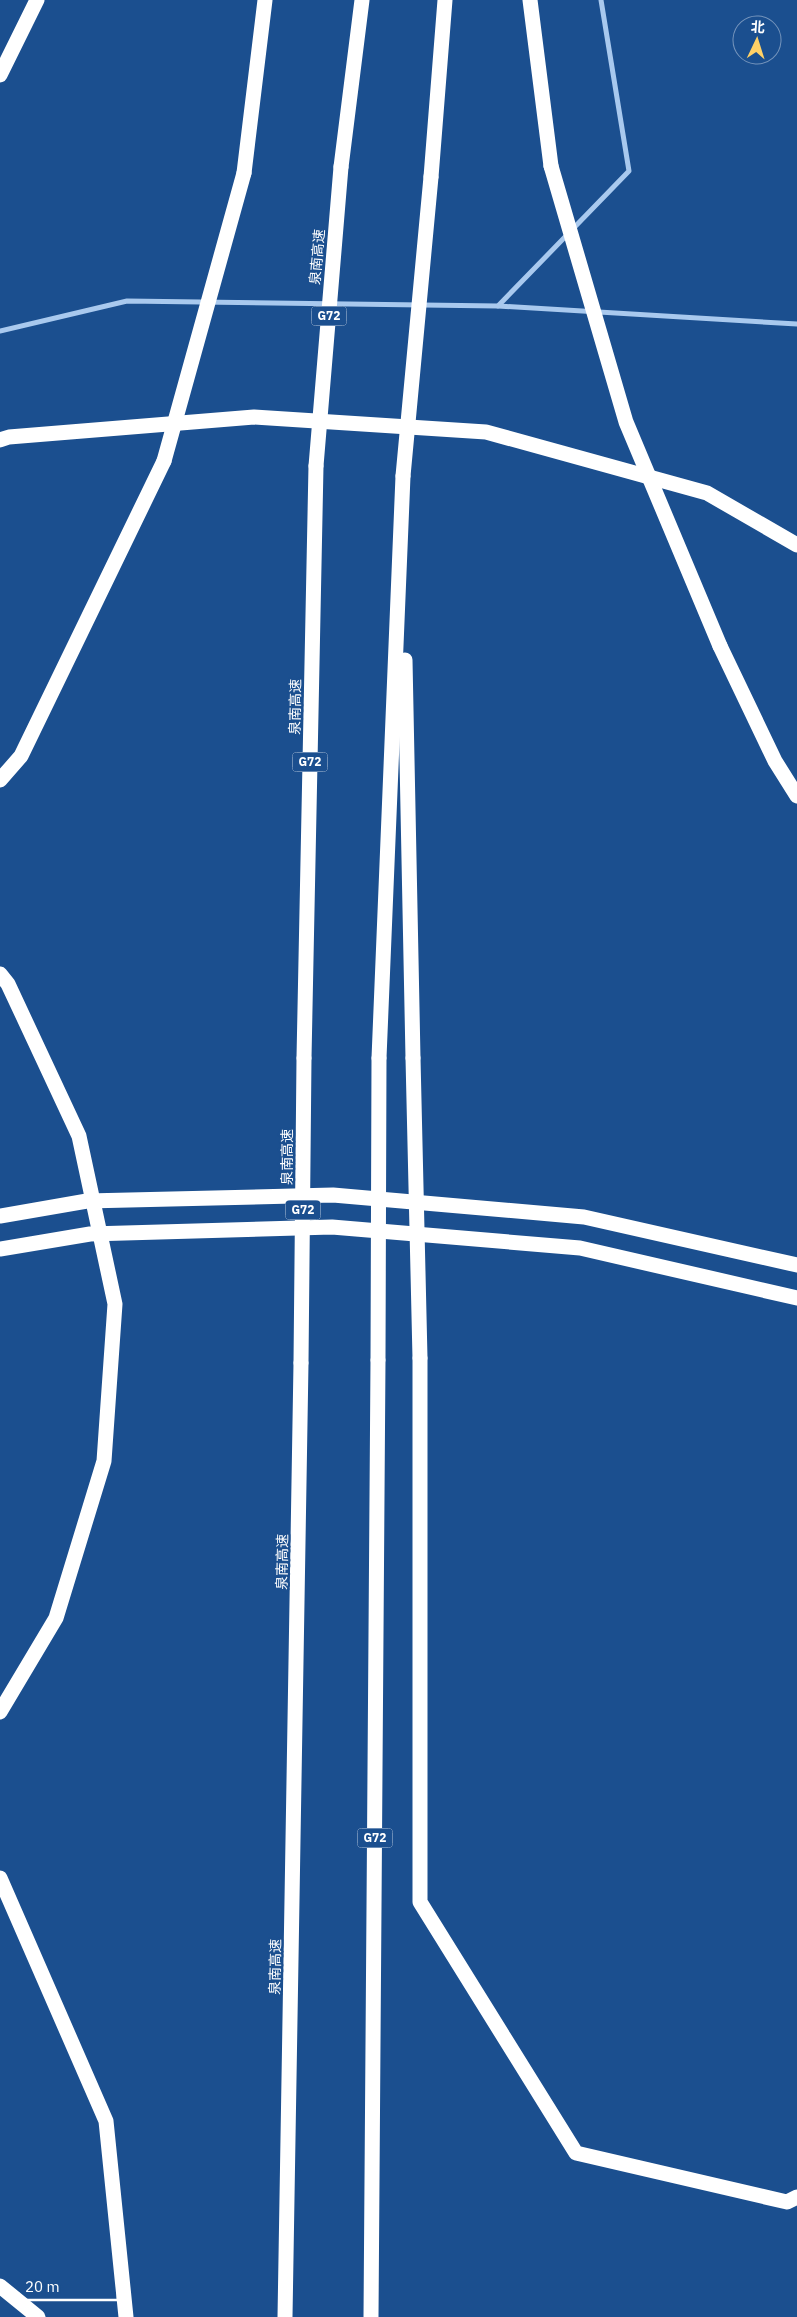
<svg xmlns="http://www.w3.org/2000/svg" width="797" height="2317" viewBox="0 0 797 2317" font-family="'IBM Plex Sans','Noto Sans SC',sans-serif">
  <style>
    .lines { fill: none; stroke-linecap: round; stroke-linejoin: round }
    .street { stroke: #a9c9ee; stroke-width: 5 }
    .highway { stroke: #fff; stroke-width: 15 }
    .highway-bridge { stroke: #fff; stroke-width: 15 }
    .labels { text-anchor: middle; stroke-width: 4.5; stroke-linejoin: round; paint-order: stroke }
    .shield { fill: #1b4f8f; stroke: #bbcadd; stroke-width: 1 }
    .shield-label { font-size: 12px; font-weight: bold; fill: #fff }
    .street-label { font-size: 14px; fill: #fff; stroke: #1b4f8f }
  </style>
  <rect width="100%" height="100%" fill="#1b4f8f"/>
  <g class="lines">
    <!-- street -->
    <g class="street">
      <path d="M498,306L797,324"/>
      <path d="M0,331L127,301L498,306L629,171L601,0"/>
    </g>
    <!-- highway -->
    <g class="highway">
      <path d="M530,0L551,166"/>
      <path d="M0,75L37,0"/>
      <path d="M341,167L362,0"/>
      <path d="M244,173L265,0"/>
      <path d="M431,177L445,0"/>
      <path d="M0,440L9,437L254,417L486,432L707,493L797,545"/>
      <path d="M720,646L775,761L797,796"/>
      <path d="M405,660L413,1058"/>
      <path d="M0,780L21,756L164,461"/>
      <path d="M304,1058L316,466"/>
      <path d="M379,1058L403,476"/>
      <path d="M0,1216L87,1201L333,1195L584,1217L797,1265"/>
      <path d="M0,1249L90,1234L332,1227L580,1248L797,1298"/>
      <path d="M420,1358V1902L576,2153L787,2202L797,2197"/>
      <path d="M0,1878L106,2121L126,2317"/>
      <path d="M0,2286L38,2317"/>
      <path d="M285,2317L301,1363"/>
      <path d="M371,2317L378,1360"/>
    </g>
    <!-- highway-bridge -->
    <g class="highway-bridge">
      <path d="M551,166L626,422L720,646"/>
      <path d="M164,461L244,173"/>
      <path d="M316,466L341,167"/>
      <path d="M403,476L431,177"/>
      <path d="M0,974L8,984L79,1136L115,1304L104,1461L56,1618L0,1712"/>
      <path d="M413,1058L420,1358"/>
      <path d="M378,1360L379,1058"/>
      <path d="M301,1363L304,1058"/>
    </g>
  </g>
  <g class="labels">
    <!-- shield labels -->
    <g class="shield">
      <rect x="311.5" y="306.5" width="35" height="19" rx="4"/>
      <rect x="292.5" y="752.5" width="35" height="19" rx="4"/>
      <rect x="285.5" y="1200.5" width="35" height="19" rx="4"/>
      <rect x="357.5" y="1828.5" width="35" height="19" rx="4"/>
    </g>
    <g class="shield-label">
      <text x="329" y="320">G72</text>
      <text x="310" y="766">G72</text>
      <text x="303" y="1214">G72</text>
      <text x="375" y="1842">G72</text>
    </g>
    <!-- street labels -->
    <g class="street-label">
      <text transform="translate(317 257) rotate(-85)" y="5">泉南高速</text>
      <text transform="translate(295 707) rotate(-89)" y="5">泉南高速</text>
      <text transform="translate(287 1157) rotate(-90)" y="5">泉南高速</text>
      <text transform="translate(282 1562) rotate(-89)" y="5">泉南高速</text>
      <text transform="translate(275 1967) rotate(-89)" y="5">泉南高速</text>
    </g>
  </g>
  <!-- north arrow -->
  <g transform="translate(757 40) rotate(4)"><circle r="24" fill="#1b4f8f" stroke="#7695bc"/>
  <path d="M0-4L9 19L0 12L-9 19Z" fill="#ffd166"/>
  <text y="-8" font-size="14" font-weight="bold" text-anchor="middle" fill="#ffffff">北</text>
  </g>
  <!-- scale -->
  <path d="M18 2292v8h100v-8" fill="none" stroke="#ffffff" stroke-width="2.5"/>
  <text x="25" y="2292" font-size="15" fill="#ffffff" stroke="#1b4f8f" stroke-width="4" paint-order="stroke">20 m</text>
</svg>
